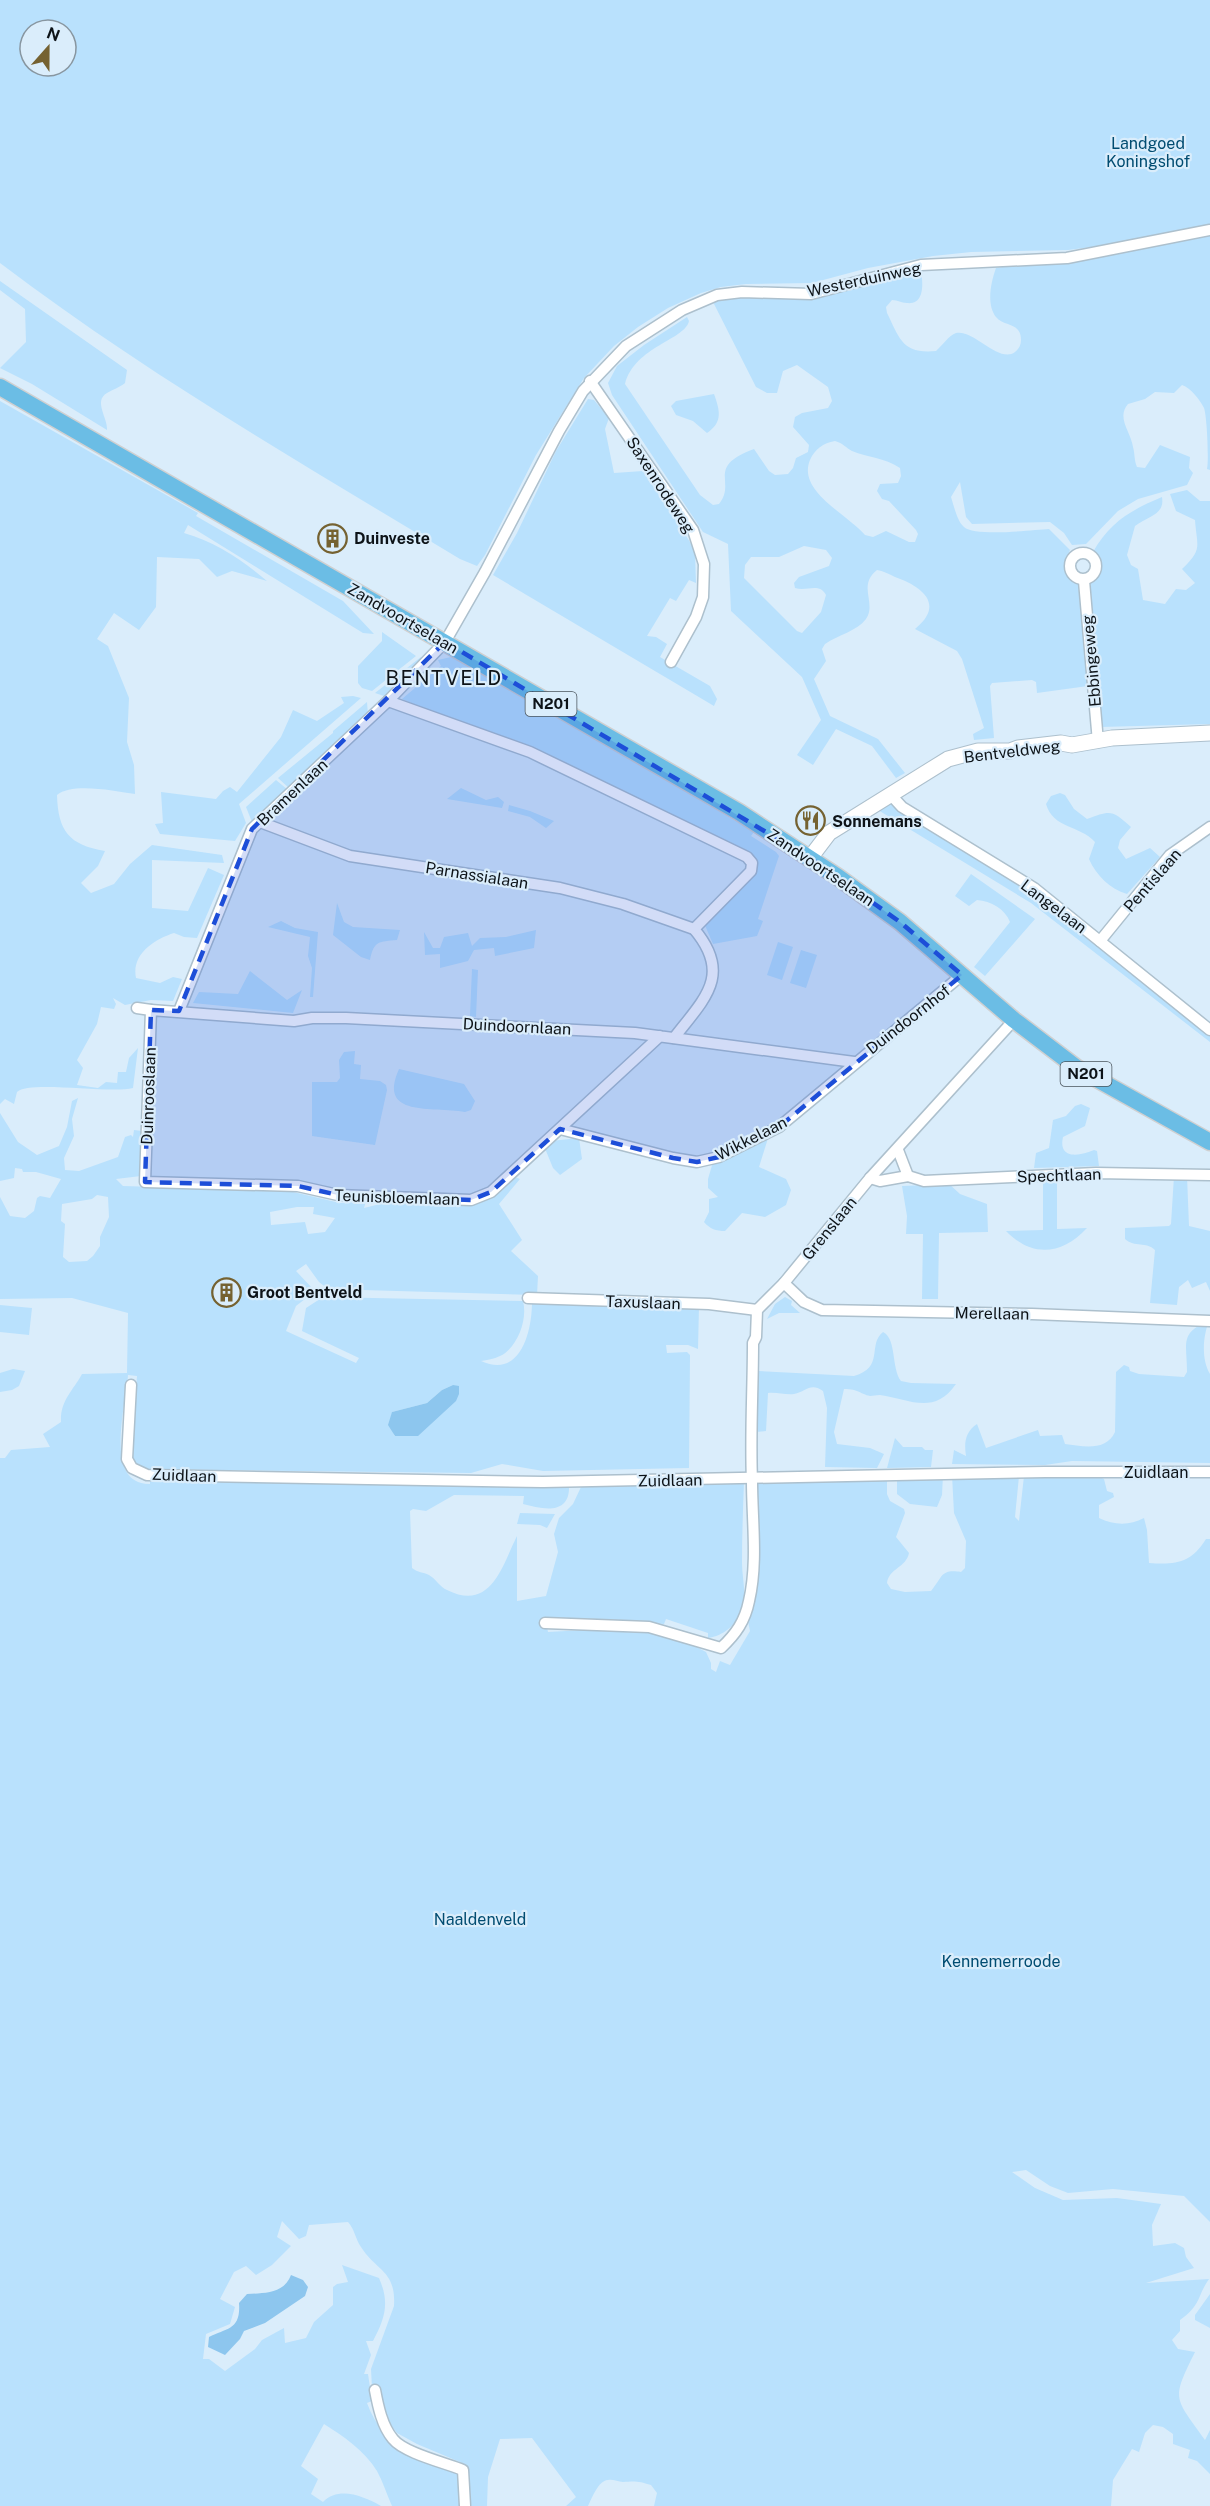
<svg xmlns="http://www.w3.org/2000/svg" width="1210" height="2506" viewBox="0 0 1210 2506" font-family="'Public Sans',sans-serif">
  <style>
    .green { fill: #b9e1fd; fill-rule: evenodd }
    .water { fill: #8dc6ee }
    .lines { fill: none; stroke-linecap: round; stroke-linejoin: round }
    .street-casing { stroke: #adc0cd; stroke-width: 13 }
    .secondary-casing { stroke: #adc0cd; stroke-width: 17 }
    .primary-casing { stroke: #cfd0d1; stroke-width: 19 }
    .street { stroke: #fff; stroke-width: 10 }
    .secondary { stroke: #fff; stroke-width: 15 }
    .primary { stroke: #6bbde5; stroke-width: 16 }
    .marked { fill: #1d4ed8; fill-opacity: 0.2; stroke: #1d4ed8; stroke-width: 4.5; stroke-dasharray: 12 8; stroke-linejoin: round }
    .labels { text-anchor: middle; stroke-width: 4.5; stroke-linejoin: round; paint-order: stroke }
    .shield { fill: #daedfb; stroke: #4a545c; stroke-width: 1.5 }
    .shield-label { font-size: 15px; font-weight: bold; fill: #0d1318 }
    .park-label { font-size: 16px; fill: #014c71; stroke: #daedfb }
    .street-label { font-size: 16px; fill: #0d1318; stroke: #daedfb }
    .poi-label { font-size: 16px; font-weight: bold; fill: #0d1318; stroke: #daedfb; text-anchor: start }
    .quarter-label { font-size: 20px; letter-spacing: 1.5px; fill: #0d1318; stroke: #daedfb }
  </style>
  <rect width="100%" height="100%" fill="#daedfb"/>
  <!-- green -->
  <g class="green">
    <path d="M0,0H1210V225L1114,244L1068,250L971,252L933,256L868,268L812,283L746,284L721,287L701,293L668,308L638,327L614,346L584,378L536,455L485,555L477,566L460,559C304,465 145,373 0,263ZM30,30H66V66H30Z"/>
    <path d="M1210,234V470L1207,469C1209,461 1207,416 1204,408C1200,400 1191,388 1182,385L1174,393L1155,392L1145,399L1128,404C1116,418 1131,432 1133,447C1135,454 1134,460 1137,467L1145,468L1160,445L1190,457L1189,468L1193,473L1187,485L1138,499L1118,511L1086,544L1072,545L1064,533L1050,522L972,524L966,517L960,482L951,497C954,506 957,521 964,527C975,537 1032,530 1049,529L1070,550C1063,566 1068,572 1081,582L1088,686L1037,693L1036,682L1032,680L992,683L990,686L994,738L974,740L973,734L984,728L962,659L957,651L915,629C946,604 921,586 895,577C889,574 883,571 877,570C857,586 877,603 866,619C857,631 838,635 825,644L822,649L826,661L814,679L830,716L878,739L905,773L896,778L872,746L836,729L813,765L797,755L821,720L802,677L731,611L728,544L703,532L612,395L608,383L617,366L644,345L687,317L689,321C685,340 635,346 625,384L700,495L713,505L719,504C737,482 705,467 754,449L769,471L775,475L788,474L793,468L796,458L808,452L809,445L793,427L795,417L802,413L828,408L832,401L828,387L797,365L783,371L777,393H767L756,387L712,300L753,296L806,298L832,294L921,271C923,283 925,305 907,303C901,303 898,300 892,300L886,307L887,313C900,339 902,354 936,351C942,346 949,335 956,333C974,329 999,364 1015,352C1019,349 1021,345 1021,340C1021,322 1004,327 996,317C986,304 991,282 996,268ZM835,441C843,443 846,448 852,451C868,458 884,457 900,468L901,476L898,483L880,484L877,491L882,499L889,501L916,530L918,534L915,542H909L886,531L873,537L865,535C847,514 797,491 810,460C815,449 823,443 835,441ZM804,546L826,550L832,558L829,566L799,577L794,583L795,588C807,592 819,582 826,595L821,612L802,633L797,631L744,578L745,565L751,557H779Z"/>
    <path d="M0,281L127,370L125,383C119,388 113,389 107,393C93,401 108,418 107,430L32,384L0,368L26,342L25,309L0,290Z"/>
    <path d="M714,394C720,411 723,422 707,433L693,421L676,415L671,406L676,401Z"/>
    <path d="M588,399L594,400L609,418L605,429L614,473L643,471L690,542L695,554L696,583L689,580L676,601L670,598L647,636L656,637L667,644L660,657L710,686L717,699L714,706L493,575L517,533L556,451Z"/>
    <path d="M0,401L198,513L196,516L343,601L374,634L363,633L188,525L184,533C216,542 242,560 267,581L232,571L217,577L199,559L157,557L156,607L139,630L114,613L97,639L108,646L129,698L127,742L134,765L135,794C115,791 72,782 57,795C58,831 69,845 105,851L98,866L81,883L91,893L114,884L130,864L152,845L222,855L224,863L152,860V908L188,911L208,868L224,875L197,938L184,937L174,933C155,939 131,954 136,978L160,983L173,977L182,979L173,1001L151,1000L125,1005L113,998L116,1004L114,1009L101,1007L97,1024L77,1060L83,1068L77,1085L98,1088L106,1082L117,1083L118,1072H126L129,1058L138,1048L133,1088C110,1094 29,1080 17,1092L14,1104L5,1099L0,1104Z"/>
    <path d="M1187,490L1200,501H1210V724L1101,727L1090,578L1098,564L1093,552C1110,522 1131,510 1162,497C1165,515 1148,516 1135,526L1127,555L1131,565L1138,569L1143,600L1165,604L1176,589L1186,590L1195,583L1182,569C1203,549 1197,547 1195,520L1176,511L1170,494Z"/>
    <path d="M382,632L416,656L372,691L362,688L358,683V666L382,641Z"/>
    <path d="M421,657L424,660L387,697L375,693Z"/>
    <path d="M451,657L489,675L754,832L751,836L776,852L779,856L758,919L763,921L757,936L713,944L704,923L755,873L753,856L745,850L613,788L402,699L441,666L438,660Z"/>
    <path d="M353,696L361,698L239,804L246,823L235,841L160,834L155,824L163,823L161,792L216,799L223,791L230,787L237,792L281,737L293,710L317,721L344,703L341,697Z"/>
    <path d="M367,702L368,715L289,788L278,778L333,733V731Z"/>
    <path d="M276,780L288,790L252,822L246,807Z"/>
    <path d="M461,788L486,800L498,797L504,802L502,808L447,799Z"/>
    <path d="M1060,793L1065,795L1074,809L1087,819C1111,810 1112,810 1131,827L1120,840L1118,848L1126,859L1150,848L1160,857L1127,894C1110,889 1096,875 1089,859L1095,842C1080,825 1053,829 1046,804L1051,796Z"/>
    <path d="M890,802L899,811L969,850L1027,891L1210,1033V1042L1031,903L878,810Z"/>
    <path d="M509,805L530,811L554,821L546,828L530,817L508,811Z"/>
    <path d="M971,874L1035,919L985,976L974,967L1010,922C1005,909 991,901 977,900L969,906L955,896Z"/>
    <path d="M337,903L344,922L353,927L400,930L397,940C379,942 374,940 370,960L361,957L333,935Z"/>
    <path d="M281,921L295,928L318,932L313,997H310L312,968L308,956L310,937L268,927Z"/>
    <path d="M536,930L534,948L495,956L494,948L474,950L468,961L440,968V954L425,955L424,932L433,948H440L444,937L468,933L472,946L480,938L506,937Z"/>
    <path d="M778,942L793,947L782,980L767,975Z"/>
    <path d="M801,950L817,955L806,988L790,983Z"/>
    <path d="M472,969L478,970L476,1017L470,1016Z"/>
    <path d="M250,971L287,1000L302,990L293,1013L193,1003L199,992L238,994Z"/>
    <path d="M355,1051L354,1064L361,1065L360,1079L380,1081L386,1085L387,1090L375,1145L312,1136V1082H337L340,1078L339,1060L344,1052Z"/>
    <path d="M399,1069L464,1084L475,1101L471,1110L465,1112C432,1106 377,1118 399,1069Z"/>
    <path d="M78,1098L72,1119L74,1136L64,1158L65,1170L79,1171L118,1157L125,1137L131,1135L133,1137L134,1130L142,1131L141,1176L116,1179L123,1186L289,1191L340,1203L366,1201L364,1208L392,1201L466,1203L515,1177L520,1179L499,1204L522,1240L511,1251L538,1276L537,1295L328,1289L319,1282L306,1264L296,1271L313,1289L310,1295L296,1306L286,1331L356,1363L359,1358L302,1331L306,1308L323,1297L523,1301C528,1320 517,1348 500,1356C494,1359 487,1360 481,1361C521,1379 532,1331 532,1302L699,1306L698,1349L688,1345H666L667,1353L687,1352L690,1355L689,1468L543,1471L502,1464L471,1473L138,1469L131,1457L137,1376L128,1375C126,1405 103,1485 150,1484V1480L569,1486C570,1516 542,1509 523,1504L524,1496L454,1495L426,1511L413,1509L410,1511L412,1568C418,1573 423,1572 429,1575C436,1579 440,1587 447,1590C491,1612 502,1566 517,1536V1601L546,1596L558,1552L554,1534L559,1518L573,1504L581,1487L614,1484L744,1482C743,1509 742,1536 742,1563C742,1578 747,1594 742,1609C737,1625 723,1636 708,1638V1633L666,1619L664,1624L614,1621L546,1622L548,1632C602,1629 657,1625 706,1652L711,1663V1669L716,1672L720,1661L730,1665L750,1631L748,1621L756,1592L755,1494L758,1482L887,1476V1494L890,1501L904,1509L905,1513L896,1537L909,1553C906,1568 889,1568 887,1583L891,1589L905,1592L931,1591C943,1577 940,1569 961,1572L965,1568L966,1541L954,1513L952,1475L1019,1476L1015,1517L1019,1521L1024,1476L1100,1477L1104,1479L1107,1491L1113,1493L1114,1497L1099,1505V1518C1114,1525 1129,1526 1144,1518L1147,1530L1149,1563C1176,1565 1191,1563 1206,1539H1210V2222L1184,2196L1113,2189L1068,2193L1050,2186L1026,2170L1012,2172L1035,2188L1063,2200L1117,2198L1161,2204L1152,2225L1153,2246L1175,2243L1184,2248L1186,2257L1194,2268L1146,2283L1209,2279C1196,2298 1202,2304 1180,2320V2331L1172,2340L1178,2349L1195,2352C1171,2401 1174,2396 1205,2440L1210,2430V2474L1197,2461L1188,2458L1190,2450L1173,2444V2434L1163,2427L1153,2425L1145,2433L1139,2452L1132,2449L1113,2480L1111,2506H654L657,2493L651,2485C639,2481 635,2481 623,2482C618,2482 613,2479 608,2480C598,2481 592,2498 588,2506H566L576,2497L532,2438L500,2439L488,2477L487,2506H468L467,2465L417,2444L397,2433L376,2406L372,2388L371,2369L394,2306C396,2270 377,2272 361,2247C355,2238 355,2230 348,2222L309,2225L306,2236L299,2239L282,2221L277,2237L291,2246L272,2265L256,2275L246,2266L234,2272L220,2299L235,2307L230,2324L206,2334L203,2359H209L225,2371L255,2349L262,2340L284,2328L285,2343L306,2338L314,2322L333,2305V2287L337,2284L348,2282L342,2265L379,2278C390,2303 385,2318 373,2341H366L371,2355L364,2374H368L372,2401L367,2403C384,2449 418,2457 459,2474V2506H392C387,2495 383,2482 377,2471C365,2451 343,2436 324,2424L301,2466L318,2479L311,2494L323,2502C339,2486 363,2496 381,2506H0V1458H5L11,1450L50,1447L43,1434L61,1422C60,1401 72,1392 82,1374L127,1373L128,1313L72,1298L0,1299V1197L10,1216L25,1218L34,1211L37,1198L40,1196L50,1198L61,1179L36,1172H23L22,1169L15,1168L14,1178L0,1181V1113L18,1142L37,1155L59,1146L67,1127L72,1101ZM97,1195L108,1197L109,1217L100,1237V1246L93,1256L87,1261L69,1262L63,1257L65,1224L61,1221L62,1204L92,1199ZM297,1207H314L313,1214L335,1218L325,1232L308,1234L305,1222L271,1225L270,1212ZM453,1385L394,1436L392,1412L427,1403L442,1390Z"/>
    <path d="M1081,1104L1090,1108L1085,1126L1063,1137C1058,1160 1080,1156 1094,1150L1097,1151L1099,1166L1034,1168L1036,1153L1049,1148L1053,1120L1066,1116L1075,1106Z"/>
    <path d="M769,1135L759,1167L786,1179L791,1190L786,1205L765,1217L742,1213L725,1231C716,1231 710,1229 704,1222L709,1212V1199L718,1197L708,1188V1179L713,1162Z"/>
    <path d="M579,1138L582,1159L560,1175L553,1168L544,1146L551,1141Z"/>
    <path d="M1174,1176H1187L1189,1226L1210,1231V1291L1206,1282L1192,1288L1188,1280L1179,1287L1177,1305L1150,1303L1155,1250C1146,1241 1135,1248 1125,1239V1228L1169,1226L1171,1224Z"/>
    <path d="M1057,1180V1229L1087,1228C1062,1255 1032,1258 1006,1231L1043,1230V1181Z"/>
    <path d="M949,1184L960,1194L987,1204L988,1232L939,1233L938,1299H922L923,1234H906L907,1216L902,1186Z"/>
    <path d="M785,1297L792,1301L791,1305L800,1313H779L767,1319L775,1304Z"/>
    <path d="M0,1305L32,1308L29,1335L0,1332Z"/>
    <path d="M1209,1321C1203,1336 1201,1359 1210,1374V1463L1072,1461L1045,1465L952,1464L954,1450L966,1456C964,1443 965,1432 977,1424L986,1448L1038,1430L1040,1436L1062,1435L1065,1444C1082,1446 1106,1452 1115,1432L1116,1372L1124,1365L1129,1367L1130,1371L1139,1374L1184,1377L1187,1372C1187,1343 1179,1333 1209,1321Z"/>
    <path d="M883,1332C897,1339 891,1368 901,1381L911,1383L956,1384C934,1416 909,1399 880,1395C876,1395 873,1396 870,1396C860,1394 859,1389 844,1389L834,1432L837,1444L870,1448L884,1454L877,1468L825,1467L827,1408L823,1391C810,1382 806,1392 794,1394C785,1395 777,1392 768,1393L766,1431L756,1432L758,1371L854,1376C885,1367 867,1345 883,1332Z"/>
    <path d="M13,1369L25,1371L19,1386L12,1390L0,1392V1373Z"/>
    <path d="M895,1438L903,1447H922L925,1450H933L931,1467L887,1468Z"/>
    <path d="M943,1475L942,1495L937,1507L910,1504L897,1494V1476Z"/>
    <path d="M520,1513L555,1514L547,1528L540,1525L517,1524Z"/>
    <path d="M1210,2294V2328L1195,2320V2315Z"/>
  </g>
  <!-- water -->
  <g class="water">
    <path d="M453,1385L459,1386V1394L456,1401L418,1436H395L388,1425L392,1412L427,1403L442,1390Z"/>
    <path d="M291,2275L303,2280L308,2287L305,2296L265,2323L244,2331L240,2339L225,2355L208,2347L209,2337C227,2328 241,2330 239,2303L247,2294C264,2293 284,2294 291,2275Z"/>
  </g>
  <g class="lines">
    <defs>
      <g id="street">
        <path d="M590,381L693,530L704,564L703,597L696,617L671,662"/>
        <circle cx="1083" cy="566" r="13"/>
        <path d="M1084,581L1098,742"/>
        <path d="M388,701L530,752L747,857L752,863L751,871L694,929C733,975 704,999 674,1038"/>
        <path d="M890,794L902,807L1034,888L1210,1030"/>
        <path d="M260,822L350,856L560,888L623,904L694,929"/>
        <path d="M1100,941L1170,855L1210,827"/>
        <path d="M137,1008L151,1010"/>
        <path d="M179,1011L252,829L388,701L445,642L485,572L559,431L583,391L626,346L682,310L717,295L742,292L811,294L921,265L1067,258L1210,230"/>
        <path d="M660,1036L491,1192L471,1200L338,1195L298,1186L145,1182L151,1010L294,1021L312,1018H346L635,1033L854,1062"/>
        <path d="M560,1129L673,1158L697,1162L719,1157L779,1127L962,975"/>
        <path d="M898,1150L908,1176"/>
        <path d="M870,1178L880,1181L908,1176L924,1181L1096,1173L1210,1175"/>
        <path d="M784,1283L804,1302L822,1310L1032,1314L1210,1321"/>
        <path d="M528,1298L709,1304L757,1310"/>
        <path d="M131,1385L127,1459L132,1468L147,1475L543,1482L1045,1472H1210"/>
        <path d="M545,1623L649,1627L721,1648C736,1634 745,1621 749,1601C758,1562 752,1521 752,1481C750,1435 753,1389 753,1343L756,1337L757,1310L784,1283L870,1178L1014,1020"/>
        <path d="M375,2390C378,2406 382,2426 393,2439C404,2453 446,2463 463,2470L465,2506"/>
      </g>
      <path id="secondary" d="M810,858L829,833L948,759L978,751H1010L1018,748L1061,743L1072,745L1112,738L1210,733"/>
      <path id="primary" d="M0,387L739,812L838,877L900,922L1014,1020L1077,1068L1210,1142"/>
    </defs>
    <!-- street casing -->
    <use href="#street" class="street-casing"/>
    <!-- secondary casing -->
    <use href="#secondary" class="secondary-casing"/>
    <!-- primary casing -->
    <use href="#primary" class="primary-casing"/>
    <!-- street -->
    <use href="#street" class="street"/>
    <!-- secondary -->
    <use href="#secondary" class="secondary"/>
    <!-- primary -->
    <use href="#primary" class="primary"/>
  </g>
  <!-- marked area -->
  <path class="marked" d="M445,642L810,858L900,922L962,975L779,1127L719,1157L697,1162L673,1158L560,1129L491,1192L471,1200L338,1195L298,1186L145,1182L151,1010L179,1011L252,829Z"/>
  <!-- icons -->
  <defs>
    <symbol id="building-ring" viewBox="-11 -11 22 22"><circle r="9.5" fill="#daedfb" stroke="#756231" stroke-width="1.5"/><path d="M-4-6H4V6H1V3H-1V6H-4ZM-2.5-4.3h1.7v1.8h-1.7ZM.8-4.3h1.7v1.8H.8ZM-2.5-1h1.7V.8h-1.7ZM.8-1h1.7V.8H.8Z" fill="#756231"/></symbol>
    <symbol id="restaurant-ring" viewBox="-11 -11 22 22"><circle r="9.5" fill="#daedfb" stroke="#756231" stroke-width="1.5"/><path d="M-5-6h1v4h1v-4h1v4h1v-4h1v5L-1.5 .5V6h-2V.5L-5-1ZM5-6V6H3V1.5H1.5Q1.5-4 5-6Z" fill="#756231"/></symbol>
  </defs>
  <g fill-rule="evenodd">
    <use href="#building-ring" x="316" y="522" width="33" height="33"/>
    <use href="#restaurant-ring" x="794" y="804" width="33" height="33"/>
    <use href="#building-ring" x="210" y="1276" width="33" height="33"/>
  </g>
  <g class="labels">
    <!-- shield labels -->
    <g class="shield">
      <rect x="525.5" y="692" width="51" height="24" rx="4.5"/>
      <rect x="1060.5" y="1062" width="51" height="24" rx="4.5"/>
    </g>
    <g class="shield-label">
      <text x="551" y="709">N201</text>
      <text x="1086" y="1079">N201</text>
    </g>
    <!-- park labels -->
    <g class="park-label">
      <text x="1148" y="149">Landgoed<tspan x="1148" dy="18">Koningshof</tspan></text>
      <text x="480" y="1925">Naaldenveld</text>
      <text x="1001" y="1967">Kennemerroode</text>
    </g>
    <!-- street labels -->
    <g class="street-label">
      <text transform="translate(864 279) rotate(-12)" y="6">Westerduinweg</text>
      <text transform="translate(661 485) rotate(57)" y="6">Saxenrodeweg</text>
      <text transform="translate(403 618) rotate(30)" y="6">Zandvoortselaan</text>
      <text transform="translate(1091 661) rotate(-95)" y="6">Ebbingeweg</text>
      <text transform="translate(1012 751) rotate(-7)" y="6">Bentveldweg</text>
      <text transform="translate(292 792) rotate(-43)" y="6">Bramenlaan</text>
      <text transform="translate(821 867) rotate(34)" y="6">Zandvoortselaan</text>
      <text transform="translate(477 875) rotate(9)" y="6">Parnassialaan</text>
      <text transform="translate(1152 880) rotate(-49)" y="6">Pentislaan</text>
      <text transform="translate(1054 906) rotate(37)" y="6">Langelaan</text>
      <text transform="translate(908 1019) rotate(-38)" y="6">Duindoornhof</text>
      <text transform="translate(517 1026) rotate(3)" y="6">Duindoornlaan</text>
      <text transform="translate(148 1096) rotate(-88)" y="6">Duinrooslaan</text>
      <text transform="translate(751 1138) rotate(-27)" y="6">Wikkelaan</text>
      <text transform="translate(1059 1175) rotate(-2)" y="6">Spechtlaan</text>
      <text transform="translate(397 1197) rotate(2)" y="6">Teunisbloemlaan</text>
      <text transform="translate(829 1228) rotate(-51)" y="6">Grenslaan</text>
      <text transform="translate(643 1302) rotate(2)" y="6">Taxuslaan</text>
      <text transform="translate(992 1313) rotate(1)" y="6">Merellaan</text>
      <text x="1156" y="1478">Zuidlaan</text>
      <text transform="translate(184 1475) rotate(2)" y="6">Zuidlaan</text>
      <text transform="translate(670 1480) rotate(-1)" y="6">Zuidlaan</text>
    </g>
    <!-- poi labels -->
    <g class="poi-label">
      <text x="354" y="544">Duinveste</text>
      <text x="832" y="827">Sonnemans</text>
      <text x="247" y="1298">Groot Bentveld</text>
    </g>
    <!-- quarter labels -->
    <g class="quarter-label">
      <text x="444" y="685">BENTVELD</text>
    </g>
  </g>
  <!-- north arrow -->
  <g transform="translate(48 48) rotate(21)"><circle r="28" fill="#daedfb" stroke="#8896a0" stroke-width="1.5"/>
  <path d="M0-4.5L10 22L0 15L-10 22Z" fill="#756231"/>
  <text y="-9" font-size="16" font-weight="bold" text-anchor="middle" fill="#0d1318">N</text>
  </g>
</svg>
